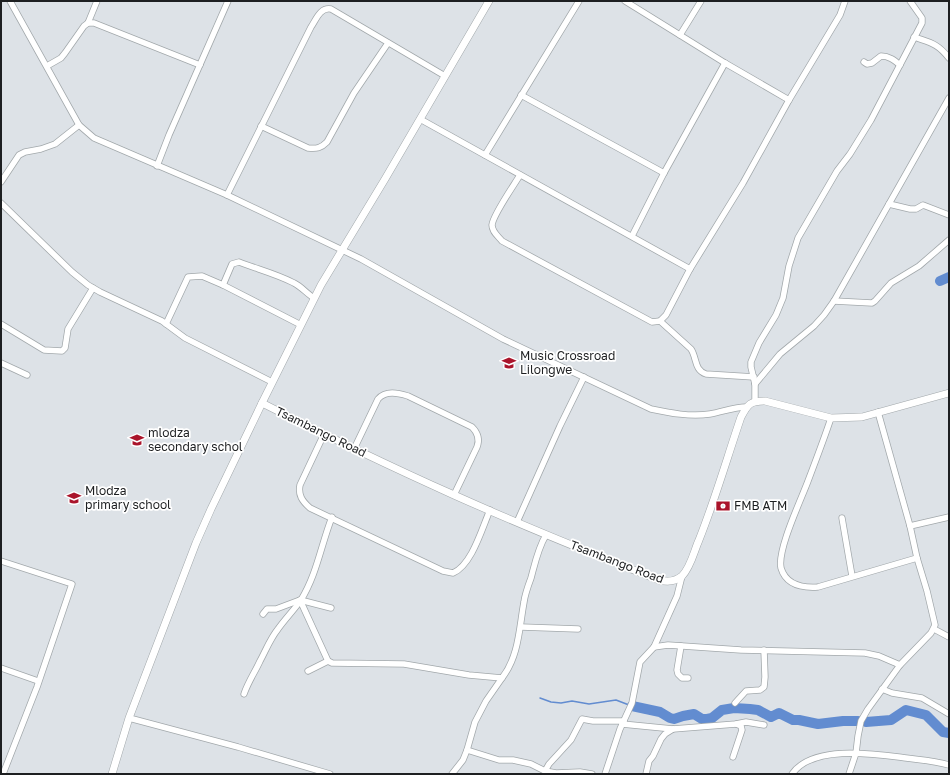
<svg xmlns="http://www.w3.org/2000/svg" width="950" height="775" viewBox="0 0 950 775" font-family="'Golos Text',sans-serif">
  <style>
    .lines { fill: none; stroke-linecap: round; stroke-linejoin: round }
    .stream { stroke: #628cd0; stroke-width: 1.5 }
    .river { stroke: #628cd0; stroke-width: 10 }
    .minor-casing { stroke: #a2a8ab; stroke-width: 7 }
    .tertiary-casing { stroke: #a2a8ab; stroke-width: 8 }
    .minor { stroke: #fff; stroke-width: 5.5 }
    .tertiary { stroke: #fff; stroke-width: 7 }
    .labels { text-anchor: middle; stroke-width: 3.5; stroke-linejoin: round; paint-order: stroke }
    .poi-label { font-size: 12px; fill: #1d1f21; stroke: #fff; text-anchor: start }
    .street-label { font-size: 12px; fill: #1d1f21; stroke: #fff }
  </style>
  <rect width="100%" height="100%" fill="#dde2e7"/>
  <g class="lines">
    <!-- stream -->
    <path class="stream" d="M540,698L551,702L561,703L572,701L589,704L616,700L629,705"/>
    <!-- river -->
    <g class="river">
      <path d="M940,281L949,277"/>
      <path d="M632,706L660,712L670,718L674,719L683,716L694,714L702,719H707L712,718L722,710L734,708L750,709L758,710L771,717L779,713L793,720H799L818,724L843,721H858"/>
      <path d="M866,722L891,720L906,710L926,715L943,732L949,733"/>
    </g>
    <defs>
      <g id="minor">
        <path d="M10,1L79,125L94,138L227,195L361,259L503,339L651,409C670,413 690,417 710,414C722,412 734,407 746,407"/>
        <path d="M625,1L725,63L789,100"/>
        <path d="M88,23L97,1"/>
        <path d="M680,35L701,1"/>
        <path d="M914,37C931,43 937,43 949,58"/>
        <path d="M864,62L867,64L872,63L881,56C889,56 894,60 900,65"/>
        <path d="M47,66L61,58L65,53L84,26L88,23H94L200,65"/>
        <path d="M521,95L664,173"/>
        <path d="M420,119L690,269"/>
        <path d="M261,126L308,148C317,149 321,148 327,142L354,93L388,43"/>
        <path d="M485,155L579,1"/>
        <path d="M157,166L169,135L228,1"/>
        <path d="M520,175C514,185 493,215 492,225C492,232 498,236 502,241L652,322L660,321L666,315L690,269L743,183L789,100L840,15L845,1"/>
        <path d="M1,182L19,155L25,152L41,149L55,144L79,125"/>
        <path d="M227,195L311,27C316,20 320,7 331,9L445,76"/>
        <path d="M1,203L72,272L88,285L100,292L162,321L185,338L272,382"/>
        <path d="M889,204L910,209H916L923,205L949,215"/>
        <path d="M632,236L664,173L725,63"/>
        <path d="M223,285L232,264L239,262C257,269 277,274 294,283C302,287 307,294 314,298"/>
        <path d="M834,301L872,303L875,301L891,283L919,266L949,240"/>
        <path d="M660,321L691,349C697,358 694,370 706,374L754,377"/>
        <path d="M1,324L44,350L62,351L65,348L68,329L93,288"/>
        <path d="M166,324L188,277L202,276L223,285L301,325"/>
        <path d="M1,363L27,375"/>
        <path d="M755,384L780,354L814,326L824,315L834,301L949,98"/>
        <path d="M755,401V384L751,367V362L759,343L776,315L783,298L789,266L798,238L837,171L850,154L871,120L922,23V18L910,1"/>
        <path d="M831,418C824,439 816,460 808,481C801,500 777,550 781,568C786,585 803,588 818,587L917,558"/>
        <path d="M324,434L300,485C298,495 302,501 310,508L443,571L453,573C472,565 482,528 490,510"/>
        <path d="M354,449L378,399C386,390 398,393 408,396L472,427C478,433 480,439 477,447L454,495"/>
        <path d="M842,518L852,576"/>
        <path d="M517,522L560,426L584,377"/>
        <path d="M910,526L949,517"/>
        <path d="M1,561L72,584L37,687L3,774"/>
        <path d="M300,600L328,661L332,663L404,664L469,675L502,678C519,656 519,629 524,602C525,594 528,586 531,578C535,563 538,548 546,535"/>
        <path d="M263,614L267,609H276L300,600L331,608"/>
        <path d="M521,627L578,629"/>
        <path d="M934,629L949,637"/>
        <path d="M681,646L677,670L678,674L682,678H688"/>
        <path d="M654,647L668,645L741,650L865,653L879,656L900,665"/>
        <path d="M1,668L38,681"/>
        <path d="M308,671L328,661"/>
        <path d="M882,689L892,693L922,698L949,714"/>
        <path d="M244,694C248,682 255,672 260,661C266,650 270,639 278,629C285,619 294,610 301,600C317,574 321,545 332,517"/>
        <path d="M735,703L746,691L760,690L764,687L765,677L764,650"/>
        <path d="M129,718L238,747L330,774"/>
        <path d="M622,724L673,729L736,724L746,722L764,725"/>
        <path d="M467,750L499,760H513L531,764L545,771L556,773L580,772L592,774"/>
        <path d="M733,757L742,730L741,726L736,724"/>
        <path d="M545,771L549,764L571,740L582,719L593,721H624"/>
        <path d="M452,774L463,760L467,750L475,722L486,701L502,678"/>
        <path d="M605,774L620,729L632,703L640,662L654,647L677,596L682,576"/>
        <path d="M646,774L649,761L653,756L661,739L665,734L673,729"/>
        <path d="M792,774C813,744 875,754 906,758C921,760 935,761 949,765"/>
        <path d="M849,774L856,753L858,736L861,721L868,709L900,665L931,633L935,625L927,591L917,558L910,526L878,412"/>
      </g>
      <g id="tertiary">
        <path d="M262,403C325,435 389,466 454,495C521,525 590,553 659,580C667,582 675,582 682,576C691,567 694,551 699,540C715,500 727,458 741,417C748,404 750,401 765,401L831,418L862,417L949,393"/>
        <path d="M112,774L129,718L196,543L211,509L262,403L321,285L385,179L489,1"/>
      </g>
    </defs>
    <!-- minor casing -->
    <use href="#minor" class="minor-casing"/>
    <!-- tertiary casing -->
    <use href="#tertiary" class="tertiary-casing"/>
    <!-- minor -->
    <use href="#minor" class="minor"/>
    <!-- tertiary -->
    <use href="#tertiary" class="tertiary"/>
  </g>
  <!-- icons -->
  <defs>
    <symbol id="university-bare" viewBox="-9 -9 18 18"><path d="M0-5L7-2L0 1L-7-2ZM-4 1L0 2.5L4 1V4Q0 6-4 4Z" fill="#aa142b" stroke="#fff" stroke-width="2.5" paint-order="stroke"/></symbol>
    <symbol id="school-bare" viewBox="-9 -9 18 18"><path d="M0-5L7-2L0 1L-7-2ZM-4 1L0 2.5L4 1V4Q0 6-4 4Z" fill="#aa142b" stroke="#fff" stroke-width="2.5" paint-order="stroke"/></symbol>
    <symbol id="bank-bare" viewBox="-9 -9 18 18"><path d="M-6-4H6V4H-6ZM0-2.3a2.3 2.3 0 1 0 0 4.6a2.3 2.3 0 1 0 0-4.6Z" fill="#aa142b" stroke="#fff" stroke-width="2.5" paint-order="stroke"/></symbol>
  </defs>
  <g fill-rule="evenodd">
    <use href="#university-bare" x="499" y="353" width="20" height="20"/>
    <use href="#school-bare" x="127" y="430" width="20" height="20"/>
    <use href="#school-bare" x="64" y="488" width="20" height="20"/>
    <use href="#bank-bare" x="713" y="496" width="20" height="20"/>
  </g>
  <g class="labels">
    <!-- poi labels -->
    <g class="poi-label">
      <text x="520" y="360">Music Crossroad<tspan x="520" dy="14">Lilongwe</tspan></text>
      <text x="148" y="437">mlodza<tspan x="148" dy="14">secondary schol</tspan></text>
      <text x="85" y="495">Mlodza<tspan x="85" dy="14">primary school</tspan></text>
      <text x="734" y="510">FMB ATM</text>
    </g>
    <!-- street labels -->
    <g class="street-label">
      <text transform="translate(321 432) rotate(26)" y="4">Tsambango Road</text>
      <text transform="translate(617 562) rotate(21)" y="4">Tsambango Road</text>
    </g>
  </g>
  <!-- border -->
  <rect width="950" height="775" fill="none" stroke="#1d1f21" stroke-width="4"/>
</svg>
